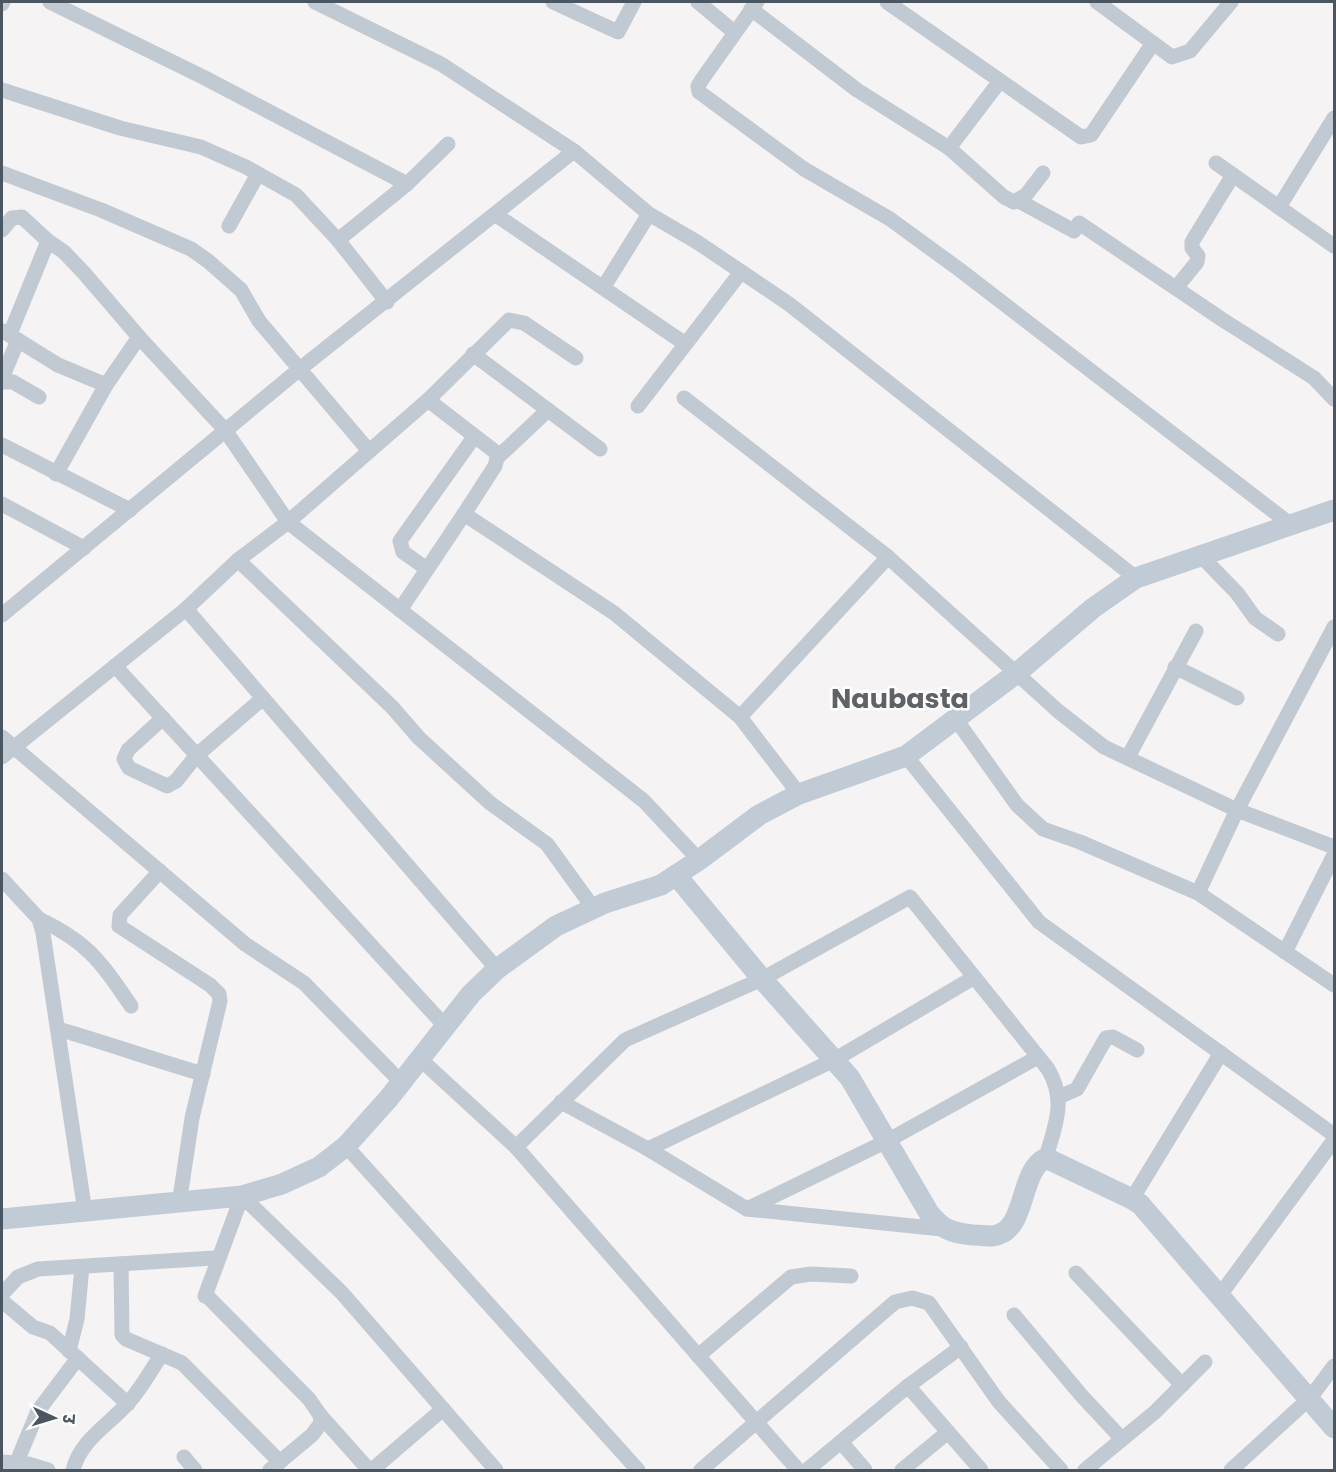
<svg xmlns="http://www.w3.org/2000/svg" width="1336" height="1472" viewBox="0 0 1336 1472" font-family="Poppins,'Noto Sans Devanagari',sans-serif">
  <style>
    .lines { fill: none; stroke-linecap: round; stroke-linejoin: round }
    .street { stroke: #c1cad2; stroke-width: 15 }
    .secondary { stroke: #c1cbd6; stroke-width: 21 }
    .labels { text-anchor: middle; stroke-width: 5; stroke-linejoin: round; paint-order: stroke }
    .district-label { font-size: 27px; font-weight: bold; fill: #5f6368; stroke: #fff }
  </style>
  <rect width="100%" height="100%" fill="#f5f3f3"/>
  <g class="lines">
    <!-- street -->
    <g class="street">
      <path d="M50,2L203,77L407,184"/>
      <path d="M315,2L441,64L574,151L649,214L697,242L789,304L1136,578"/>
      <path d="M553,2L618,32L634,2"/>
      <path d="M698,2L734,32"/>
      <path d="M757,2L703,78L698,86L699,92L804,169L890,219L960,270L1290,524"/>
      <path d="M887,2L1081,137L1091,135L1153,43"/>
      <path d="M1097,2L1172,57L1190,51L1231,2"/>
      <path d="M2,4L3,2"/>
      <path d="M751,9L857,90L949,148L1000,81"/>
      <path d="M2,90L120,128L201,147L246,167L296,195L338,240L387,302"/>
      <path d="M949,148L1004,197L1014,202L1026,195L1043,173"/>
      <path d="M1216,163L1334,246"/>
      <path d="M2,173L101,210L191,249L208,261L241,290L259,321L369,451"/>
      <path d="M1019,201L1074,231"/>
      <path d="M1279,207L1334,118"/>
      <path d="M496,215L684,343"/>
      <path d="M1079,223L1223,320L1314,378L1334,399"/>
      <path d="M229,226L258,174"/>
      <path d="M2,230L12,218L22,217L48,241"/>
      <path d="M338,240L407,184L448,144"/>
      <path d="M603,288L649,214"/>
      <path d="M1176,288L1197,262L1198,256L1192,248V242L1233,175"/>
      <path d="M3,331L58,365L106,385"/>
      <path d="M10,334L48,241L64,252L84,273L139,337L225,430L288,522L644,801L699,860"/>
      <path d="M473,354L600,449"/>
      <path d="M2,378L18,340"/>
      <path d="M2,382H13L39,397"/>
      <path d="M684,398L888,557L1058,711L1104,747L1237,810L1334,847"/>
      <path d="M428,400L498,454L495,466L464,514L614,613L740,717L799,794"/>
      <path d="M638,406L741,272"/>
      <path d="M2,445L130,510"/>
      <path d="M498,457L548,410"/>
      <path d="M56,474L106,385L139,337"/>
      <path d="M2,504L84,548"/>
      <path d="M1202,557L1237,593L1255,618L1278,634"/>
      <path d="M238,560L392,707L419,738L490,803L547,844L594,909"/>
      <path d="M427,569L403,552L400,541L474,437"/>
      <path d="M186,609L497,969"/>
      <path d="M400,610L464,514"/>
      <path d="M2,615L301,368L574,151"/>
      <path d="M115,666L444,1025"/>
      <path d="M1175,667L1237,698"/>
      <path d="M740,717L888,557"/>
      <path d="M163,718L128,750L124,759L129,768L167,786L176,781L197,755L263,698"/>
      <path d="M955,718L1017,805L1043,829L1080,842L1198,893L1334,985"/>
      <path d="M2,737L245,944L304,983L401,1082"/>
      <path d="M906,756L1039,922L1334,1135"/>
      <path d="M2,757L186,609L238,560L288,522L428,400L509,320L524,323L576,358"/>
      <path d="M1128,757L1196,631"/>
      <path d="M160,871L120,915L119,926L210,985L219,994L220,1001L192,1118L179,1204"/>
      <path d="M2,879L39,919L43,933L85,1212"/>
      <path d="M1198,893L1237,810L1334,627"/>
      <path d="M39,919C89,943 100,961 131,1006"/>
      <path d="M1285,952L1334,855"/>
      <path d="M58,1029C107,1043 154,1060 203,1074"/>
      <path d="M419,1058L516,1147"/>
      <path d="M1059,1097L1077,1089L1106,1038L1113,1037L1137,1050"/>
      <path d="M561,1102L648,1149L747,1209L942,1229"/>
      <path d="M346,1146L638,1470"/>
      <path d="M648,1149L834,1060L973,978"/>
      <path d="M1132,1199L1221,1053"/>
      <path d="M747,1209L887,1141L1038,1057"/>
      <path d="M121,1264L122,1335L126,1339L182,1363L280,1462"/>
      <path d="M1076,1273L1182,1385"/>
      <path d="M2,1294L18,1277L38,1269L214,1258"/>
      <path d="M1220,1295L1334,1140"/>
      <path d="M205,1296L242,1196L342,1293L496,1470"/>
      <path d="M209,1298L309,1399L320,1415L321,1423L312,1435L270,1470"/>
      <path d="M2,1301L33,1327L50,1333L128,1404"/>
      <path d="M1014,1315L1081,1395L1122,1439"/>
      <path d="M69,1351L77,1319L82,1267"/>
      <path d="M698,1356L791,1277L811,1274L851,1276"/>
      <path d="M908,1386L981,1470"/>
      <path d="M320,1415L369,1470"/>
      <path d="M841,1442L865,1470"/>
      <path d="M184,1457L195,1470"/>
      <path d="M2,1462L28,1464L48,1470"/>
      <path d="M16,1464L38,1411L78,1358"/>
      <path d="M73,1470C81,1439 108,1426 128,1403C141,1389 151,1370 162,1354"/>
      <path d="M372,1470L443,1409"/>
      <path d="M701,1470L895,1302L912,1298L929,1303L999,1402L1061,1470"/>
      <path d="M798,1470L516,1147L625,1040L762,979L910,897L1048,1069C1067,1102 1055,1124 1046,1158"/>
      <path d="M807,1470L908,1386L961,1347"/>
      <path d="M902,1470L948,1432"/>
      <path d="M1085,1470L1155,1412L1205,1362"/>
      <path d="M1231,1470L1310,1398L1334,1366"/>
    </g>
    <!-- secondary -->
    <g class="secondary">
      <path d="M676,875L762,979L850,1078L929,1213C942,1229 951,1233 973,1235C979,1235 986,1236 992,1236C1028,1233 1018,1171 1046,1158L1132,1199L1140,1204L1334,1428"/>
      <path d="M2,1219L242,1196L282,1184L319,1167L346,1146L389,1098L471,994L497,969L556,926L605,903L661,885L699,860L759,815L799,794L906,756L1018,672L1093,608L1136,578L1334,510"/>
    </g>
  </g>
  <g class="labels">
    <!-- district labels -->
    <g class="district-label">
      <text x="900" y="708">Naubasta</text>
    </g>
  </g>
  <!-- border -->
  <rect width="1336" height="1472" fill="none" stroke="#4a5661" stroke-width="6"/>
  <!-- north arrow -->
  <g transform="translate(54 1418) rotate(94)" stroke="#ffffff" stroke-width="4.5" paint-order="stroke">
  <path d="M0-4.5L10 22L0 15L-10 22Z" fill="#4a5661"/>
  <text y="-9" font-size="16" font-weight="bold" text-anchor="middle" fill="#4a5661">उ</text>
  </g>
</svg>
